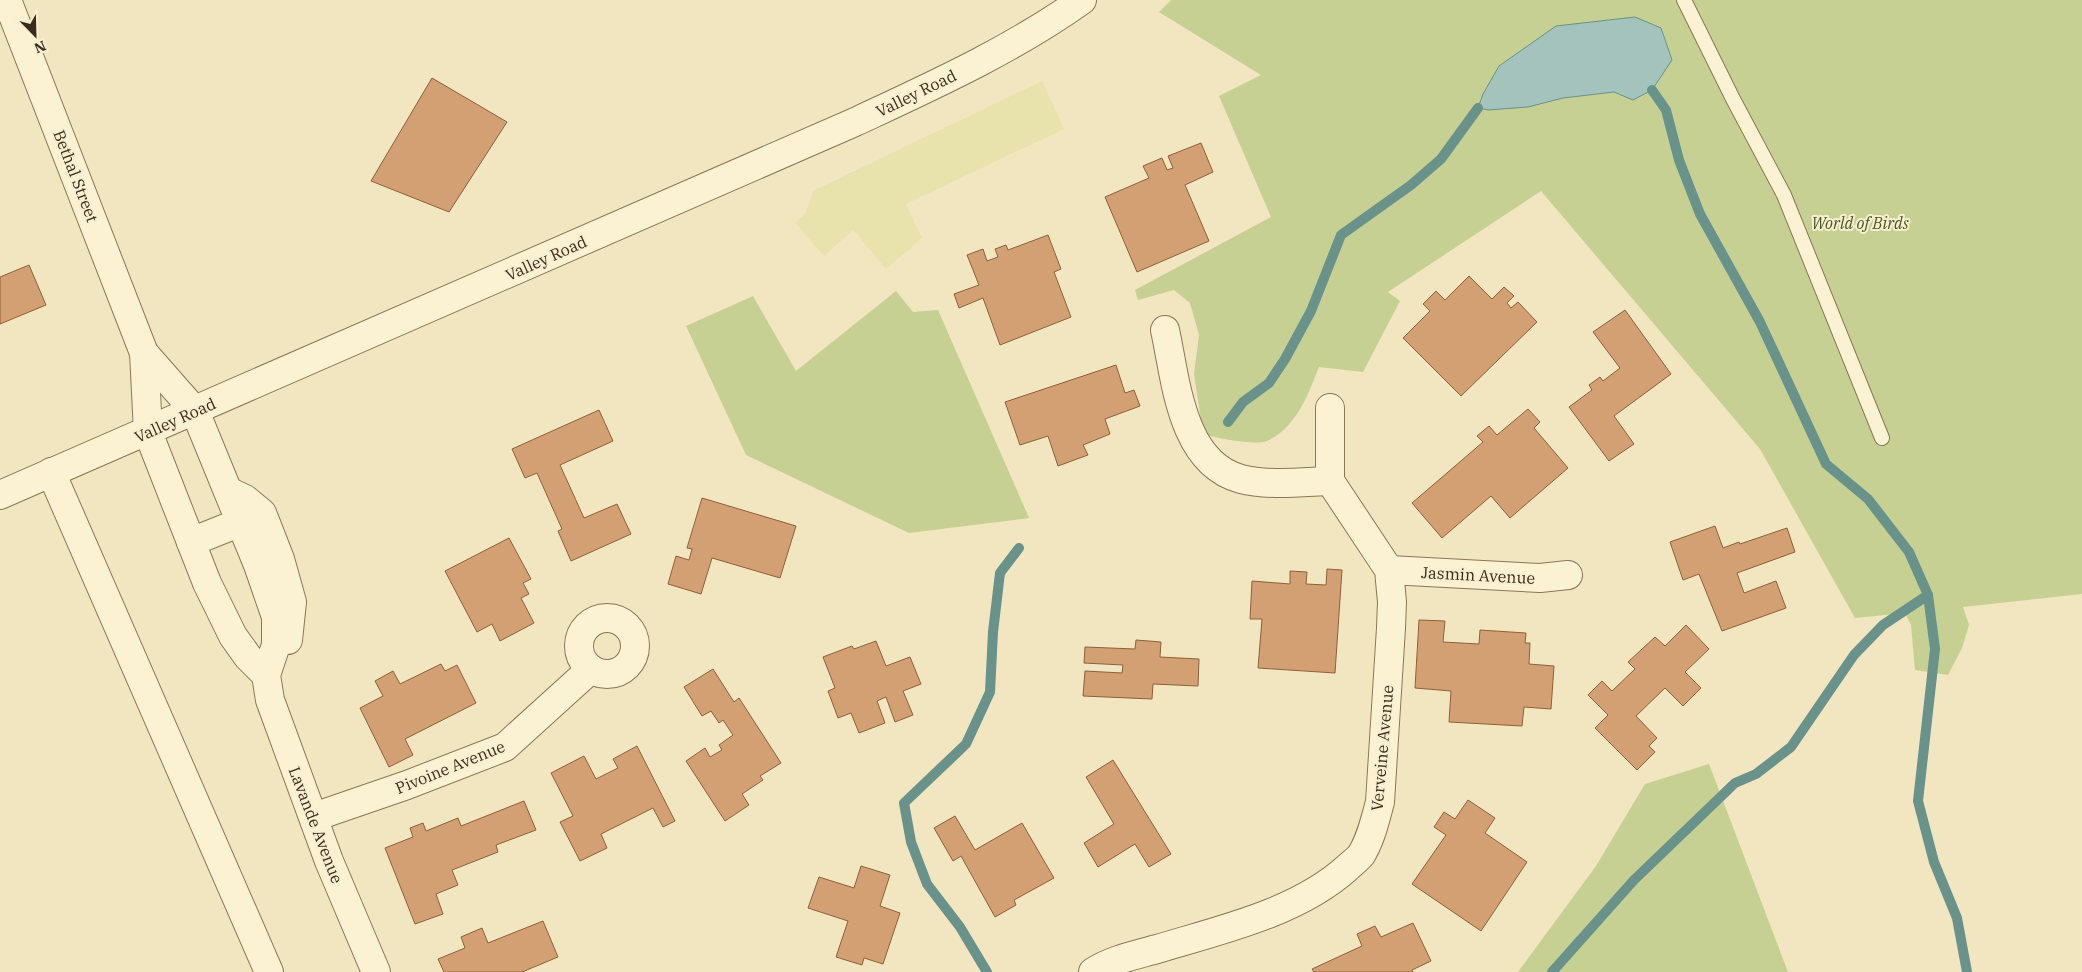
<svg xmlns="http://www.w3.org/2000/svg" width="2082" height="972" viewBox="0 0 2082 972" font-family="'IBM Plex Serif',serif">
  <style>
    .farmland { fill: #e8e2ad }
    .green { fill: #c6d093 }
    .water { fill: #a3c3bc; stroke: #69928a }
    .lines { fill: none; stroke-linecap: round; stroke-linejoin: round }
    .stream { stroke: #69928a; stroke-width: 10 }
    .building { fill: #d3a073; stroke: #8d603a }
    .service-casing { stroke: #8c7656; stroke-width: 16 }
    .minor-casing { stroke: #8c7656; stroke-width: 30 }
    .tertiary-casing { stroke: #8c7656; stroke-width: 30 }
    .service { stroke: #fbf2d4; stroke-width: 14 }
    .minor { stroke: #fbf2d4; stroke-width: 28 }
    .tertiary { stroke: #fbf2d4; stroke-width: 28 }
    .labels { text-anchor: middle; stroke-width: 4; stroke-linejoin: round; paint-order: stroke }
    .street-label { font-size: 16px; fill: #3a2c1c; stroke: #f8efd0 }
    .park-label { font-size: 16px; font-style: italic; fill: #475821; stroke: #f8efd0 }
  </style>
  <rect width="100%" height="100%" fill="#f1e6c0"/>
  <!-- farmland -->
  <path class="farmland" d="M1042,81L1064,129L906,204L922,238L886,269L853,230L824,256L795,223L806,213L813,191Z"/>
  <!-- green -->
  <g class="green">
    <path d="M1171,0H2082V594L1963,607L1969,625L1962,648L1948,675L1915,670L1911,625L1905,613L1855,618L1760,449L1541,191L1388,292L1400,301L1363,372L1319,367C1308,395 1296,428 1267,441C1256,446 1218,438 1206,435L1201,420L1194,374L1199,335L1190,303L1174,290L1138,300L1135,290L1271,217L1219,96L1261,75L1159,12Z"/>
    <path d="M896,291L913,312L938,310L1029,518L909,533L746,455L686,326L753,296L796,371Z"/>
    <path d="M1709,764L1788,972H1518L1596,866L1645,784Z"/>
  </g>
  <!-- water -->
  <path class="water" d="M1635,17L1661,28L1672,60L1652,90L1633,100L1614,92L1563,98L1528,107L1488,110L1478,108L1483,94L1499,66L1556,26Z"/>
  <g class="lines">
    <!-- stream -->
    <g class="stream">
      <path d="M1652,90L1666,110L1679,160L1700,214L1760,322L1826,464L1868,499L1909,552L1928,595L1935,649L1918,801L1934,862L1957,918L1967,972"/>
      <path d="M1228,422L1243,402L1269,383L1285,359L1311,311L1341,235L1411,185L1441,159L1478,108"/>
      <path d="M987,972L960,927L927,884L911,842L904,803L966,744L990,692L993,632L1000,573L1019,548"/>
      <path d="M1552,972L1634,880L1735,783L1756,774L1791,747L1854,655L1883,625L1928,595"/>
    </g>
  </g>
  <!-- building -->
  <g class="building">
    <path d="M432,78L507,122L449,212L371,181Z"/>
    <path d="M1201,143L1213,172L1185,185L1209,241L1137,272L1105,197L1149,178L1143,166L1162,158L1167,170L1173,168L1168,156Z"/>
    <path d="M1048,235L1061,269L1054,272L1071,317L1000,345L983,298L959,308L954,294L979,285L967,255L983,249L987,261L998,257L995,249L1006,245L1008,250Z"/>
    <path d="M29,265L46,305L0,324V277Z"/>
    <path d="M1469,276L1492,299L1504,287L1514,296L1507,303L1511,308L1518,302L1537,322L1461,396L1403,338L1430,311L1423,304L1436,291L1445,300Z"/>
    <path d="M1625,310L1671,374L1614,416L1634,444L1609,461L1569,407L1592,390L1589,385L1600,377L1603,381L1620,368L1593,332Z"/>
    <path d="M1116,365L1125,393L1134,390L1140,406L1105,419L1110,434L1083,445L1088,455L1058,466L1048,436L1020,445L1005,402Z"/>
    <path d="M1528,409L1540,422L1534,428L1568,468L1510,518L1491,496L1442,538L1412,503L1483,442L1477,436L1489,426L1497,435Z"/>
    <path d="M599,410L613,441L560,465L584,518L617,504L631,534L571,561L558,531L562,529L537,473L525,478L512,449Z"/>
    <path d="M702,498L796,526L780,578L712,558L701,594L668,584L676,556L689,560L692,549L687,548Z"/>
    <path d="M1715,526L1723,548L1739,542L1740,544L1787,528L1795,552L1737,573L1744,593L1776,581L1786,608L1722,631L1699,574L1683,580L1670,542Z"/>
    <path d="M509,538L531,579L523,583L529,594L521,598L534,623L500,641L492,624L477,632L445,571Z"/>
    <path d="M1327,569L1342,570L1335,673L1258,668L1262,619H1250L1252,581L1290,584V571L1307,572L1306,584L1326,585Z"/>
    <path d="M1419,620L1445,621L1443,642L1479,644L1480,630L1526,633L1525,643H1530L1529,664L1554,666L1551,709L1524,707L1522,726L1449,722L1451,691L1415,688Z"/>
    <path d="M1686,625L1709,649L1685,672L1701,688L1683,706L1665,688L1636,716L1657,738L1649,746L1655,752L1637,770L1595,728L1608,715L1588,695L1602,681L1612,691L1635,669L1628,662L1655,637L1665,646Z"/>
    <path d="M1136,640L1161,642L1160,657L1199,659L1198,686L1153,684L1152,699L1083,696L1085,671L1122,673L1123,665L1084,663L1085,647L1135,649Z"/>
    <path d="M876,641L886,666L910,657L921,684L903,691L913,715L895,722L886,697L877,701L885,723L859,733L851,713L838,718L828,691L835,688L823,657L852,646L854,649Z"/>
    <path d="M441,664L445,671L457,665L476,703L405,739L413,755L389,767L360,708L383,696L375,681L393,671L400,684Z"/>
    <path d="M713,669L734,702L739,698L781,763L760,776L763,780L742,794L749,805L725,821L686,761L705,748L710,757L722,750L719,745L733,735L723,720L719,723L711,711L702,716L684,687Z"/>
    <path d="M637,746L675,821L663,827L653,808L601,834L607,848L580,861L560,822L573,816L551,773L584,756L596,779L618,768L613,759Z"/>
    <path d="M1113,760L1171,854L1149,867L1135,844L1098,867L1084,843L1114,824L1086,777Z"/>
    <path d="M1468,800L1495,818L1485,833L1527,862L1481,931L1412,884L1446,835L1434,827L1444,812L1455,819Z"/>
    <path d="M524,801L536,830L496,845L498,852L452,870L458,885L436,894L443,914L415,924L385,848L413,837L410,828L423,823L426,831L458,818L461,826Z"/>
    <path d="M955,816L975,850L1022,823L1054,878L1014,900L1016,905L995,917L961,856L953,861L934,828Z"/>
    <path d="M861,866L890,875L880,906L900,913L883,964L864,958L862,965L836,957L848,921L808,908L819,877L854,888Z"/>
    <path d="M543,921L558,957L522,972H444L438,959L465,948L461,937L482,928L488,943Z"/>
    <path d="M1413,923L1431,961L1412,970L1413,972H1314L1312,969L1362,946L1357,934L1375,926L1381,937Z"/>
  </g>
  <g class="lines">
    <defs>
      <path id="service" d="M1684,0L1733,99L1784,195L1882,438"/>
      <g id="minor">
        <path d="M7,0L144,353L148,432L207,583L233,636L248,657L266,675"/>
        <path d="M1165,330C1176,380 1181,463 1241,479C1267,486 1303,482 1330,481"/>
        <path d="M144,353L195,411L258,565L276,617V645L266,675L270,700L329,861L376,972"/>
        <path d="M51,472L269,972"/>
        <path d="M228,491L245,499L262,513L280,559L292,602L288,640"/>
        <path d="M191,542L241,522"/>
        <path d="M1389,570L1540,578L1568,575"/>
        <circle cx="607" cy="646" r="28"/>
        <path d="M314,817L407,785L505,747L591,669"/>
        <path d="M1093,972C1111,960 1136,955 1157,949C1220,930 1297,913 1347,868C1351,864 1357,860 1361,855C1371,839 1375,820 1380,802L1391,628L1392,602L1389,570L1330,481V408"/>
      </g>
      <path id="tertiary" d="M0,495L855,122C932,86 1012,50 1082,0"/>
    </defs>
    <!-- service casing -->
    <use href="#service" class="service-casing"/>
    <!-- minor casing -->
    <use href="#minor" class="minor-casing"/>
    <!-- tertiary casing -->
    <use href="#tertiary" class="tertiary-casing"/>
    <!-- service -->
    <use href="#service" class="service"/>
    <!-- minor -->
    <use href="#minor" class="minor"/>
    <!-- tertiary -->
    <use href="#tertiary" class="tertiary"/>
  </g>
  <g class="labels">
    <!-- street labels -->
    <g class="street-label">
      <text transform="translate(916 93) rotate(-26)" y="6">Valley Road</text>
      <text transform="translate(76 176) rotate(69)" y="6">Bethal Street</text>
      <text transform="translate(546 258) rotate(-24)" y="6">Valley Road</text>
      <text transform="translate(175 420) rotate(-24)" y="6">Valley Road</text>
      <text transform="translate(1478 575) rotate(3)" y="6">Jasmin Avenue</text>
      <text transform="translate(1382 748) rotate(-85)" y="6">Verveine Avenue</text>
      <text transform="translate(450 767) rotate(-22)" y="6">Pivoine Avenue</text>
      <text transform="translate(316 825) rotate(69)" y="6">Lavande Avenue</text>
    </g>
    <!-- park labels -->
    <g class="park-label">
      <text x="1860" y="229">World of Birds</text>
    </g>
  </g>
  <!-- north arrow -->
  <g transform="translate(35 35) rotate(157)" stroke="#f8efd0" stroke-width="4" paint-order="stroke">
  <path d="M0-4L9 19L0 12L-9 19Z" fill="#3a2c1c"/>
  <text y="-8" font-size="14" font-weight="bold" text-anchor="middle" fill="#3a2c1c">N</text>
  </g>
</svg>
